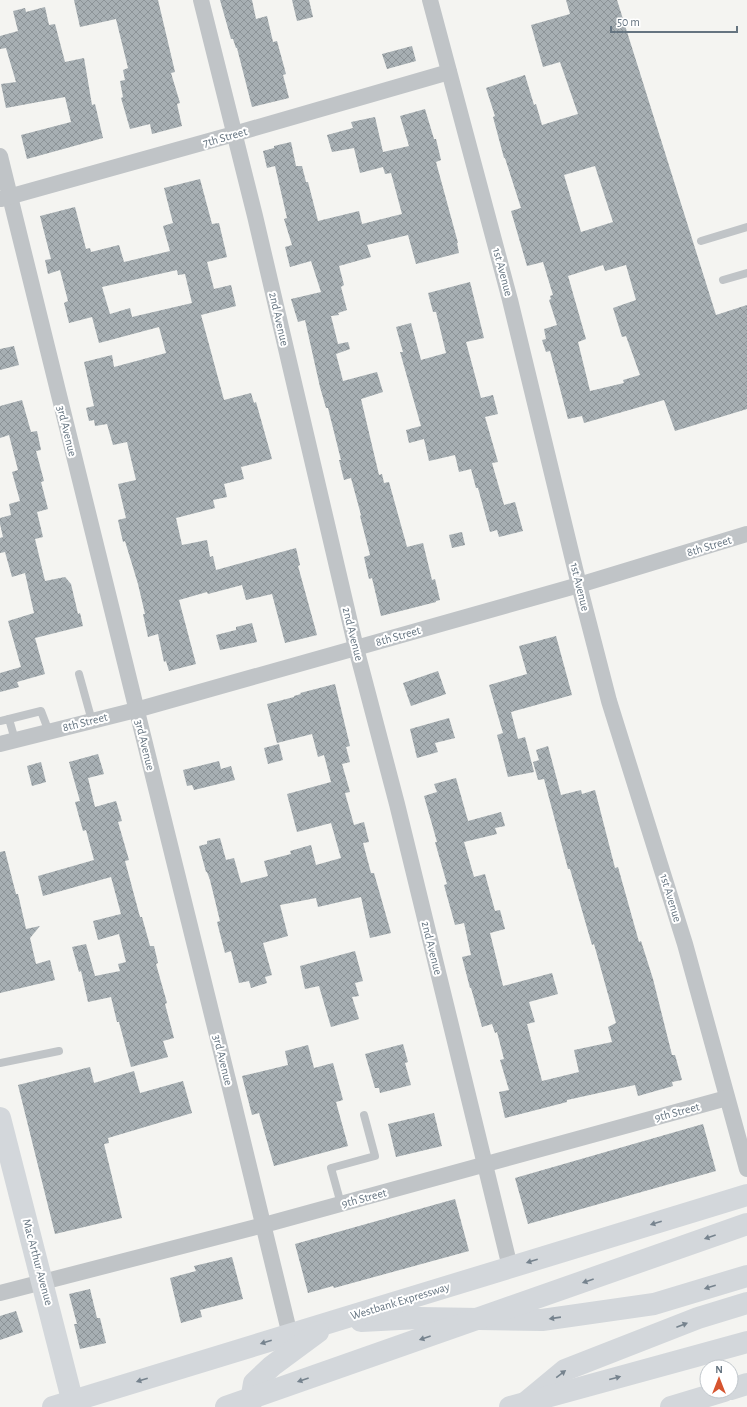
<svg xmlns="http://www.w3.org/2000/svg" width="747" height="1407" viewBox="0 0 747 1407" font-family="'Alegreya Sans',sans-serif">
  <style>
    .building { fill: url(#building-cross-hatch); fill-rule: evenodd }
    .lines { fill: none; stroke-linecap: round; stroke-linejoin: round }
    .lane { stroke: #c0c4c7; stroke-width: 8 }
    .street { stroke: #c0c4c7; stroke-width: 16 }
    .secondary { stroke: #d3d7db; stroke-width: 22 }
    .highway { stroke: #d3d7db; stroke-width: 22 }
    .oneway { fill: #76838e }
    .labels { text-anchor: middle; stroke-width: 4; stroke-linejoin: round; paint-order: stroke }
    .street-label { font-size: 12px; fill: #657480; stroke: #fff }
  </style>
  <defs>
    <pattern id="building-cross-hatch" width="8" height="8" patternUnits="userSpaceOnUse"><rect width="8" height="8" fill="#a7afb3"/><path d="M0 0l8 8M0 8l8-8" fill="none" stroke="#8c9397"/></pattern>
  </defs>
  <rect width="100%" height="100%" fill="#f4f4f1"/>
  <!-- building -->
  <g class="building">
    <path d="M74,0H158L175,72L171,73L180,103L177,104L182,126L152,134L150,124L130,129L121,98L123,97L120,81L125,80L123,70L128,68L116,19L80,27Z"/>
    <path d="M220,0H252L256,19L267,16L273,42L277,41L286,74L283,75L289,98L252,107L237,48H236L233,39H231Z"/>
    <path d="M292,0H309L313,17L297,21Z"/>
    <path d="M566,0H617L716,315L747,305V409L675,431L664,400L584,423L582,416L568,419L550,351L546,352L542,340L546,339L544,329L557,325L549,300L551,299L550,296L553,295L543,262L527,266L511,211L521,208L505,158H504L493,117L495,116L486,88L525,75L534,105L536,104L542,125L578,114L560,62L543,67L531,25L570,14ZM595,166L613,222L581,232L564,175ZM603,265L605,271L626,265L636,300L613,308L622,337L626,336L640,375L623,380L624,383L590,391L578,342L586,339L568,276Z"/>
    <path d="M45,7L49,25L55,24L65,62L84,58L92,105L95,104L103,138L27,159L21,135L71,122L65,97L6,108L1,84L16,82L6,48L0,49V36L18,31L13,11L25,8L26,12Z"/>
    <path d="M412,46L416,61L387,69L382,54Z"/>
    <path d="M425,109L434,139H436L441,160L436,162L458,243H457L459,253L416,264L408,235L367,245L371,257L339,266L344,285L341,287L347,310L338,313L339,315L331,316L338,344L348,342L350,349L336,354L343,381L377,372L383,392L361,399L379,475L382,474L384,483L389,482L407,547L423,543L432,580L435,579L440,600L436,601V602L381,616L372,578L369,579L364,557L370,555L360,516L361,515L351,478L344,480L339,460H341L328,408H326L320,387L305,320L298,322L291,299L321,292L311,261L290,267L285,247L292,245L284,219L287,218L275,166L267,168L263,151L274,148V146L291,142L296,166H302L306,182H308L318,221L359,211L362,224L402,214L391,173L385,174L383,167L360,173L354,148L332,152L327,135L353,128L351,122L375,117L383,152L409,146L400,116Z"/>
    <path d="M200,179L212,224L219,223L227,257L207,262L214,289L231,285L236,306L201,315L224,400L251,393L254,403L256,402L272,459L241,467L244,479L224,484L227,497L213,500L215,508L176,518L182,545L207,540L210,557L213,556L216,570L296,548L300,565L298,566L317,635L285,643L272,594L246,600L242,585L208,594L207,592L179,600L196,664L169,671L166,661L164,662L158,634L148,637L143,614H145L138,584L125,541L123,542L118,520L126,518L118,484L136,480L127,442L113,445L107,424L95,426L94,420L89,421L86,408L94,406L84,362L112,355L114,367L166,353L159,327L99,343L92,317L69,323L64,303L68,301L60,270L48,274L45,260L51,259L40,216L75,207L86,249L90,248L91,252L119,245L124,262L170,251L163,226L173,223L164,188ZM177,270L178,275L185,274L192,303L132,317L130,308L110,314L102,287Z"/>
    <path d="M470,282L484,338L466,342L481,398L493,395L498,414L485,417L498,462L492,463L504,505L515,502L523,531L499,537L497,530L490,532L478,488H476L471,469L459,472L455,455L429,461L424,439L409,443L406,430L421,426L400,352H403L396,327L411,323L421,360L446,353L436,312H433L428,293Z"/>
    <path d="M14,346L19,365L0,370V349Z"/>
    <path d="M22,400L31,432L37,431L41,450L36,451L44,481L41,482L48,509L37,512L43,537L35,539L45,581L65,577L71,584L78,614L80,613L83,626L35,638L45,674L17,682L19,687L0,692V673L21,667L8,621L34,613L25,573L12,577L5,552L0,553V538L3,537L0,524V518L11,515L9,504L20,501L12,472L18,470L9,435L0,438V406Z"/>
    <path d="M462,532L465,545L452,548L449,535Z"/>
    <path d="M252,623L257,642L220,650L216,635L236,630V627Z"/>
    <path d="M556,636L572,695L511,712L518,739L525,737L534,772L508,777L497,735L503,733L489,685L527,674L519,646Z"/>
    <path d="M438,671L446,694L411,706L403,683Z"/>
    <path d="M335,684L350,746L346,747L350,762L342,764L350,792L345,793L354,825L364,822L369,842L363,843L371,873H374L391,933L370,938L361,897L318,907L316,898L280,905L288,936L263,943L272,975L265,977L267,983L251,988L249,981L239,983L231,951L225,953L217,922L220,921L210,880L207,872H206L199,846L207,844V841L220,838L226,860L234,858L241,883L268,876L264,861L291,854L290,851L311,845L316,865L341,858L331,823L297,832L287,794L331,782L324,755L318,757L312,734L277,743L267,704L294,697V696L301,694L300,693Z"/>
    <path d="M449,718L455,738L435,743L438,752L417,758L410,729Z"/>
    <path d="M279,744L283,760L268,764L264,748Z"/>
    <path d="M548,746L561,795L581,790L582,794L595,790L615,868L618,867L639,942L641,941L653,979L672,1055H675L682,1080L672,1082L673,1086L638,1096L635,1085L567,1100V1102L505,1118L499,1092L509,1090L500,1060L504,1059L497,1032L495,1033L492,1024L482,1027L471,988H470L462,957L471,955L464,923L455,925L444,885L447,884L435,842H437L424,796L437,792L434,784L456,778L468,821L501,812L505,826L495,828L497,834L464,842L474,877L485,874L495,911L500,910L505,929L490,933L503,986L552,973L558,994L529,1002L535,1022L527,1024L542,1081L579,1072L574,1050L612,1042L608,1027L616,1023L594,944L592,945L570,869H568L544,779L538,780L533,762L539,760L536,750Z"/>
    <path d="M98,754L104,774L88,778L95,807L116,801L122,821L118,822L129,860L125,861L140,917H142L150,946H154L158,963L156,964L167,1003L165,1004L174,1038L163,1041L168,1057L131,1067L119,1022H117L111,997L88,1002L81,971L79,972L72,947L86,944L95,976L120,971L118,964L126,962L119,934L98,940L93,921L121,914L111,877L43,896L38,876L94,860L86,830L83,831L75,802L80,801L69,762Z"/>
    <path d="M219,761L221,769L231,766L235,780L194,790L192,785L187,786L183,770Z"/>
    <path d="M41,762L46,782L32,786L27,766Z"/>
    <path d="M5,851L16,894H18L26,929L40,926L30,938L36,964L50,960L55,980L0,993V852Z"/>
    <path d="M355,951L363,981L355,983L359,996L352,997L359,1019L331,1027L319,986L305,989L300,966Z"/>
    <path d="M403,1044L408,1062L405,1063L411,1085L380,1093L379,1088H375L365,1054Z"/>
    <path d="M308,1045L314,1068L333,1063L343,1100L336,1102L348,1146L274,1166L259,1113L252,1115L242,1076L288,1065L285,1051Z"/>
    <path d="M90,1067L94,1083L134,1071L140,1093L183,1081L192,1113L108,1138L109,1143L104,1144L122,1218L55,1234L18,1085Z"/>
    <path d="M434,1113L442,1146L396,1157L388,1124Z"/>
    <path d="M703,1124L716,1171L528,1224L515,1178Z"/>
    <path d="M455,1199L469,1251L334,1288L333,1286L308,1293L295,1244Z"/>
    <path d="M232,1257L243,1299L200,1310L202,1317L181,1323L170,1278L196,1271L194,1266Z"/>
    <path d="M90,1289L97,1318H100L106,1343L80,1349L74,1324H77L69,1294Z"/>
    <path d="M16,1311L23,1332L0,1340V1316Z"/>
  </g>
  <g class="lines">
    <!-- lane -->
    <g class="lane">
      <path d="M701,241L747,227"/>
      <path d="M723,280L747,273"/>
      <path d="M79,674L92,721"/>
      <path d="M9,719L41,711L49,732"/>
      <path d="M0,721L9,719L15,740"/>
      <path d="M0,1063L59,1051"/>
      <path d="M341,1204L331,1168L375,1156L364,1115"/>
    </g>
    <!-- street -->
    <g class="street">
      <path d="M201,0L255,216L356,648L397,804L510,1267"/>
      <path d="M430,0L510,300L579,585L609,701L685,944L747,1169"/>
      <path d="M0,156L230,1088L290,1335"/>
      <path d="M1,199L234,134L449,72"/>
      <path d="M0,744L136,710L579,585L747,534"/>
      <path d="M0,1293L264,1225L727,1098"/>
    </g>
    <!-- secondary -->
    <g class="secondary">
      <path d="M0,1118L74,1407"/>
      <path d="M361,1321L419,1318L542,1320L654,1304L747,1276"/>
      <path d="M731,1389L747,1384"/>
      <path d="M524,1404L565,1370L698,1318L747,1303"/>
      <path d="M53,1407L747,1195"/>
      <path d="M250,1407L254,1383L272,1366L318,1332"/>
      <path d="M671,1407L724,1391"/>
    </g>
    <!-- highway -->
    <g class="highway">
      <path d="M226,1407L747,1224"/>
      <path d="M510,1407L747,1342"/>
    </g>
  </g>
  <!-- one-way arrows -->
  <defs><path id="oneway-solid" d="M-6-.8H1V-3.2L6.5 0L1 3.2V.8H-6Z"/></defs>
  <g class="oneway">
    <use href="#oneway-solid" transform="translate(656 1223) rotate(163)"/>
    <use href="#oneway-solid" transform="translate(710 1237) rotate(161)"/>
    <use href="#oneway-solid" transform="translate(532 1261) rotate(163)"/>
    <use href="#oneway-solid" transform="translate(588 1281) rotate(161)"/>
    <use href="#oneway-solid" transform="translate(710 1287) rotate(163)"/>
    <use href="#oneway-solid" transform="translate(555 1318) rotate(172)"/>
    <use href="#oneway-solid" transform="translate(682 1325) rotate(-21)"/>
    <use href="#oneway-solid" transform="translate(425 1338) rotate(161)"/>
    <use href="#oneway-solid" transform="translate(266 1342) rotate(163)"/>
    <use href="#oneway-solid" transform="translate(561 1374) rotate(-37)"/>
    <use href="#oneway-solid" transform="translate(615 1378) rotate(-15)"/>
    <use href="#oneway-solid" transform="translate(142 1380) rotate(163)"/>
    <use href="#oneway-solid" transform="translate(303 1380) rotate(161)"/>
  </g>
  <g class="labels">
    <!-- street labels -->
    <g class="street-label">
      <text transform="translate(225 137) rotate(-16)" y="4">7th Street</text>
      <text transform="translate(503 272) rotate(75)" y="4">1st Avenue</text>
      <text transform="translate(279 319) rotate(77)" y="4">2nd Avenue</text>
      <text transform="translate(67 431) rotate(76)" y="4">3rd Avenue</text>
      <text transform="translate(709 546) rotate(-17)" y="4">8th Street</text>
      <text transform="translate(580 587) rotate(76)" y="4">1st Avenue</text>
      <text transform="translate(353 634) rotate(76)" y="4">2nd Avenue</text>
      <text transform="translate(398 636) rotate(-16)" y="4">8th Street</text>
      <text transform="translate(85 722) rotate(-14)" y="4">8th Street</text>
      <text transform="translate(145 745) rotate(76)" y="4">3rd Avenue</text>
      <text transform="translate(671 898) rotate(73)" y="4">1st Avenue</text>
      <text transform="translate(432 948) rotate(76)" y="4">2nd Avenue</text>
      <text transform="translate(223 1060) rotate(76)" y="4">3rd Avenue</text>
      <text transform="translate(677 1112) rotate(-15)" y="4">9th Street</text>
      <text transform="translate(364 1198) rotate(-15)" y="4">9th Street</text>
      <text transform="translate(38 1262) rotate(75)" y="4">Mac Arthur Avenue</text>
      <text transform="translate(400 1301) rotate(-17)" y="4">Westbank Expressway</text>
    </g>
  </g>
  <!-- north arrow -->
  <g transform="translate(719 1379)"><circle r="19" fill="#ffffff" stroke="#c1c7cc"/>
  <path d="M0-3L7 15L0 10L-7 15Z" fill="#d6542f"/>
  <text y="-6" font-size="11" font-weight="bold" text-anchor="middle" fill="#657480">N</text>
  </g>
  <!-- scale -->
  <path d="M611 26v6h126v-6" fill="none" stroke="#657480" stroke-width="2"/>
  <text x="617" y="26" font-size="12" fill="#657480" stroke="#ffffff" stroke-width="3" paint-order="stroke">50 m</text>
</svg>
